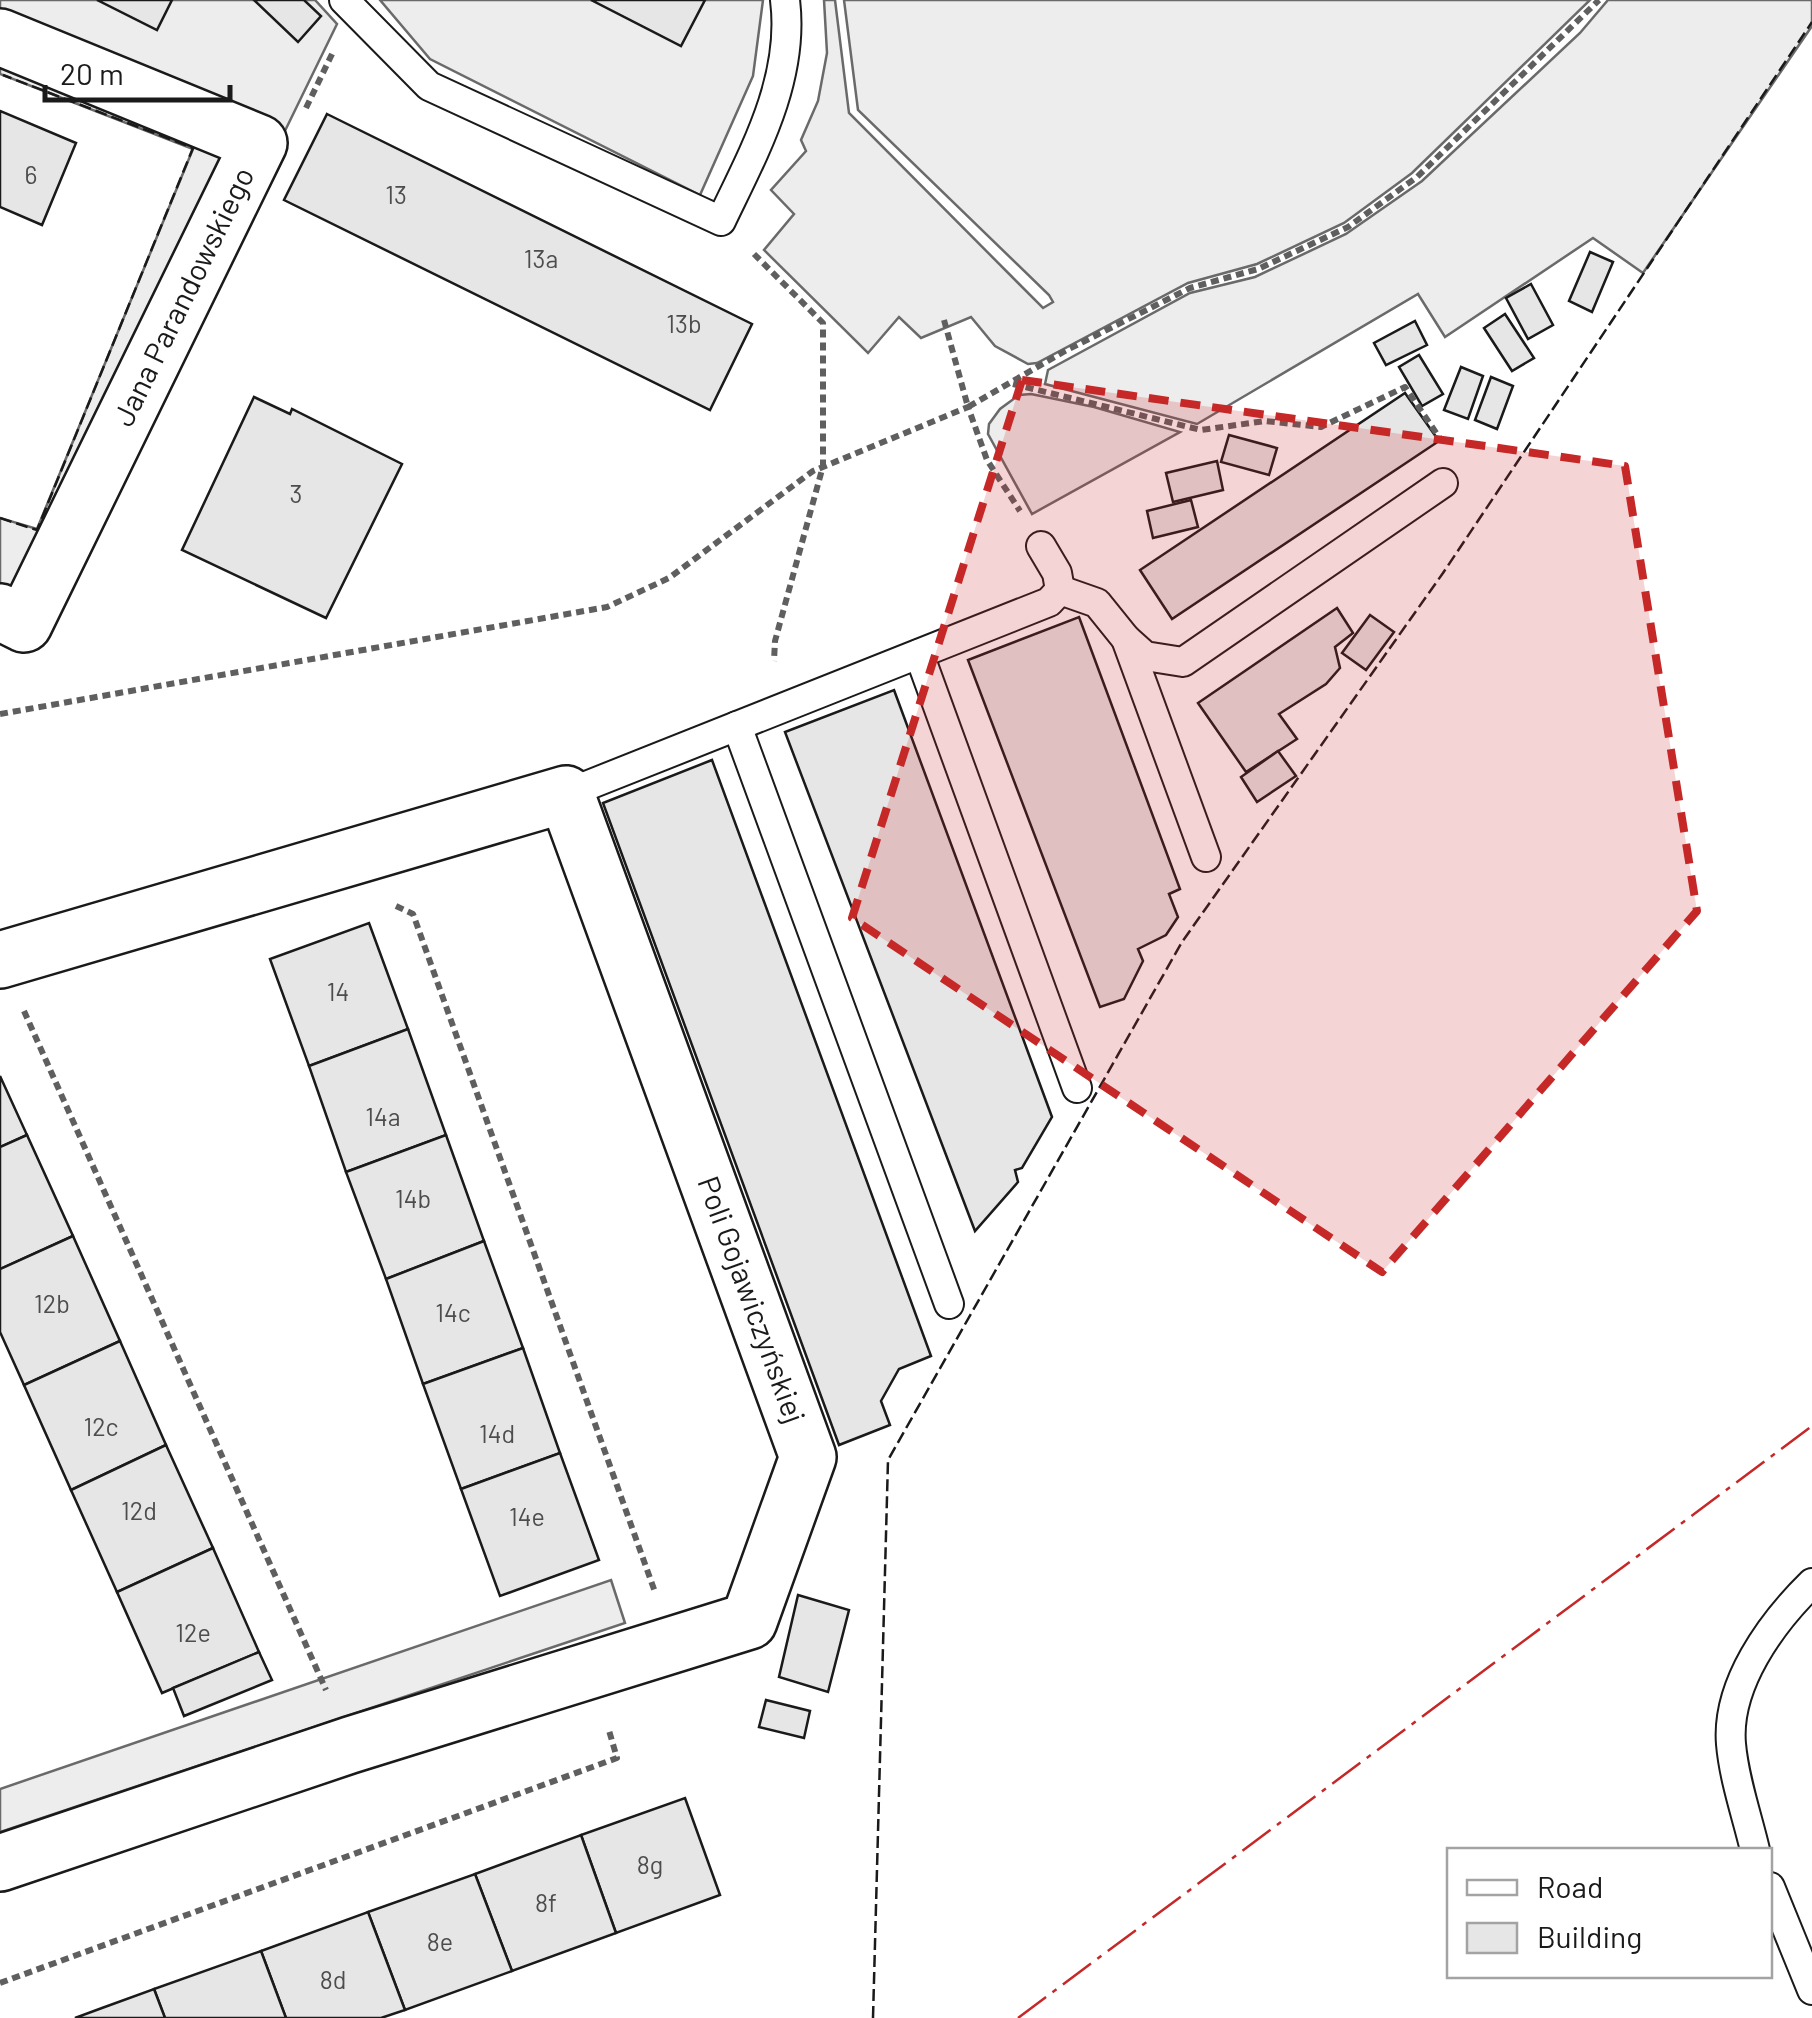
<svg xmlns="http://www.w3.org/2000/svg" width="1812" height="2018" viewBox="0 0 1812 2018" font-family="Barlow,sans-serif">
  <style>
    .built { fill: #ededed; stroke: #6a6a6a; stroke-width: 2.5 }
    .building { fill: #e6e6e6; stroke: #1a1a1a; stroke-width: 2.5 }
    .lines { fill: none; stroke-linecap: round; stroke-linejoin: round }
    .service-casing { stroke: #1a1a1a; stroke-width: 32 }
    .minor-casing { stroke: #1a1a1a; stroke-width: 60 }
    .path { stroke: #5f5f5f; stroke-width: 6; stroke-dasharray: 8 5; stroke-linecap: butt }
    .service { stroke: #fff; stroke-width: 28 }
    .minor { stroke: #fff; stroke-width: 55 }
    .fence { stroke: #1a1a1a; stroke-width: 2.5; stroke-dasharray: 12 5; stroke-linecap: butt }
    .power { stroke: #c62828; stroke-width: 2.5; stroke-dasharray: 35 8 5 8; stroke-linecap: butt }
    .marked { fill: #c62828; fill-opacity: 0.2; stroke: #c62828; stroke-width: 8; stroke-dasharray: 20 12; stroke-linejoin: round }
    .labels { text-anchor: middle; stroke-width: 8; stroke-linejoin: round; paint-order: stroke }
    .number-label { font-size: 25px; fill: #4d4d4d }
    .street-label { font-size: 30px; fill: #1a1a1a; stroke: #fff }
  </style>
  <rect width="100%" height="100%" fill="#fff"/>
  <!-- built -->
  <g class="built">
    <path d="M0,0H315L337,24L282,137L0,19Z"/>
    <path d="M380,0H763L753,76L700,195L430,59Z"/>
    <path d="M824,0H835L849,113L1043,308L1053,302L1049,295L858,110L844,0H1590L1412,173L1344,223L1257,264L1188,283L1037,363L1028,364L995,346L971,317L921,338L899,317L868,353L764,250L794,214L771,190L806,151L801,140L818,101L827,53Z"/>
    <path d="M1608,0H1812V26L1643,273L1593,238L1445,337L1418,294L1197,424L1045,384L1048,370L1190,293L1255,277L1346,234L1422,181L1580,33Z"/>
    <path d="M0,57L220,156L223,171L31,575L5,591L0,589V518L37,529L193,149L0,74Z"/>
    <path d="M1031,394L1094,407L1180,432L1032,514L988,434L989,424L1000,409L1019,395Z"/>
    <path d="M611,1580L625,1623L0,1832V1789Z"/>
  </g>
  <!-- building -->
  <g class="building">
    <path d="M97,0H172L157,30Z"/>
    <path d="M254,0H304L321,16L298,42Z"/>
    <path d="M591,0H705L681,46Z"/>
    <path d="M0,111L76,143L42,225L0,207Z"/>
    <path d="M327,114L752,324L710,410L284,200Z"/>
    <path d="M1590,252L1613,262L1592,312L1569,301Z"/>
    <path d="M1531,284L1553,325L1528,339L1506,298Z"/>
    <path d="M1505,314L1534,358L1512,371L1484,328Z"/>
    <path d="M1415,321L1427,345L1386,365L1374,343Z"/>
    <path d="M1419,355L1443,394L1422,406L1399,367Z"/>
    <path d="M1461,367L1483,376L1468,419L1444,410Z"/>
    <path d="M1491,377L1513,386L1497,429L1475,420Z"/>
    <path d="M1405,393L1439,441L1172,619L1140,570Z"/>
    <path d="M254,397L290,414L292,409L402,464L326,618L182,550Z"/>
    <path d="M1229,435L1277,448L1269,475L1221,462Z"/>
    <path d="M1217,461L1223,490L1173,502L1166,473Z"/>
    <path d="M1191,500L1198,527L1153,538L1147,511Z"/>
    <path d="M1337,608L1353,633L1335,647L1340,668L1326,684L1279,714L1297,739L1246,772L1198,703Z"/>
    <path d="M1370,615L1394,632L1366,670L1342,653Z"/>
    <path d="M1079,617L1180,889L1169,894L1178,917L1166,935L1138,949L1143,961L1124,999L1100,1007L968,660Z"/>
    <path d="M894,690L1052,1117L1022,1168L1015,1170L1018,1182L975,1231L785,732Z"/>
    <path d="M1278,751L1296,776L1257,802L1241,777Z"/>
    <path d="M712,760L931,1356L899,1369L881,1401L890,1425L839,1445L603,803Z"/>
    <path d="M369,923L408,1029L309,1066L270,959Z"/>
    <path d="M408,1029L446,1135L346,1172L309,1066Z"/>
    <path d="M0,1076L27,1135L0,1147Z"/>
    <path d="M27,1135L73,1236L0,1269V1147Z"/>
    <path d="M446,1135L484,1241L386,1279L346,1172Z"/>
    <path d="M73,1236L120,1341L24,1385L0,1332V1269Z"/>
    <path d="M484,1241L523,1348L423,1384L386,1279Z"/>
    <path d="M120,1341L166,1445L71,1490L24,1385Z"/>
    <path d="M523,1348L560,1453L461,1489L423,1384Z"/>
    <path d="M166,1445L213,1548L117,1592L71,1490Z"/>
    <path d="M560,1453L599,1560L500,1596L461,1489Z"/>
    <path d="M213,1548L259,1652L162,1693L117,1592Z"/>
    <path d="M798,1595L849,1610L828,1692L779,1677Z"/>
    <path d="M259,1652L272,1680L184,1716L173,1688Z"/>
    <path d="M766,1700L810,1711L804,1738L759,1727Z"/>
    <path d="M685,1798L720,1895L616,1933L581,1835Z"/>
    <path d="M581,1835L616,1933L512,1971L475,1874Z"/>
    <path d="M475,1874L512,1971L405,2010L368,1912Z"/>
    <path d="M368,1912L405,2010L381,2018H286L261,1951Z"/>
    <path d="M261,1951L286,2018H165L154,1989Z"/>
    <path d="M154,1989L165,2018H75L102,2008Z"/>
  </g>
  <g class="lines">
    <defs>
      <g id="service">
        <path d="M344,0L429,86L721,221C754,152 795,79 785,0"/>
        <path d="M1060,590L1097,603L1126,639L1206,857"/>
        <path d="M1126,639L1145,656L1183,662L1443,483"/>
        <path d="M919,654L1077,1088"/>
        <path d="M737,726L949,1304"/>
        <path d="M566,794L1049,602L1060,590L1057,573L1041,546"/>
        <path d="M1755,1850C1747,1816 1734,1779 1731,1744C1726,1685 1771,1623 1812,1583"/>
        <path d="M1770,1887L1812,1990"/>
      </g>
      <g id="minor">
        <path d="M0,37L259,143L24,624L0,612"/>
        <path d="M0,960L566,794L808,1457L749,1621L350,1745L0,1863"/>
      </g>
    </defs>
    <!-- service casing -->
    <use href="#service" class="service-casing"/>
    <!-- minor casing -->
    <use href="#minor" class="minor-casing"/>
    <!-- path -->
    <g class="path">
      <path d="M306,108L333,52"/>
      <path d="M754,254L823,323V466L775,641L774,661"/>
      <path d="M944,320L968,407L1065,351L1190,288L1258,269L1348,227L1417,177L1599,0"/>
      <path d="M1013,384L1201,430L1265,421L1321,427L1405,387L1441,440"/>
      <path d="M0,714L607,607L669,578L813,471L968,407L987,460L1020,511"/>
      <path d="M396,906L413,914L655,1592"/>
      <path d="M24,1011L326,1690"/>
      <path d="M0,1983L617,1758L608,1727"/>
    </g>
    <!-- service -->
    <use href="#service" class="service"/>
    <!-- minor -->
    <use href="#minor" class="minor"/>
    <!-- fence -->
    <g class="fence">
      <path d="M0,518L37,530L193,148L3,75"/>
      <path d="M873,2018L888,1460L1182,942L1443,573L1812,22"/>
    </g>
    <!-- power -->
    <path class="power" d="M1018,2018L1812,1426"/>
  </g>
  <!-- marked area -->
  <path class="marked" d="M1022,380L1625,466L1697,911L1382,1272L852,918Z"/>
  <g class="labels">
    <!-- number labels -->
    <g class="number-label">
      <text x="31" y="184">6</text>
      <text x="396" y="204">13</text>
      <text x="541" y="268">13a</text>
      <text x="684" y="333">13b</text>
      <text x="296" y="503">3</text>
      <text x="338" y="1001">14</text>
      <text x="383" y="1126">14a</text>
      <text x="413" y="1208">14b</text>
      <text x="52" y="1313">12b</text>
      <text x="453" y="1322">14c</text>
      <text x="101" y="1436">12c</text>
      <text x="497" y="1443">14d</text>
      <text x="139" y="1520">12d</text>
      <text x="527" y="1526">14e</text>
      <text x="193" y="1642">12e</text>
      <text x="650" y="1874">8g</text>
      <text x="546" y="1912">8f</text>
      <text x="440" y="1951">8e</text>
      <text x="333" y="1989">8d</text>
    </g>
    <!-- street labels -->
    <g class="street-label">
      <text transform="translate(184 297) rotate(-64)" y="10">Jana Parandowskiego</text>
      <text transform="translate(751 1300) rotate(70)" y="10">Poli Gojawiczyńskiej</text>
    </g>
  </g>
  <!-- legend -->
  <rect x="1447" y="1848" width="325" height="130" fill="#ffffff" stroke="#a3a3a3" stroke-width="2.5"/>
  <rect x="1467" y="1880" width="50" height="15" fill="#ffffff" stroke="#a3a3a3" stroke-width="2.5"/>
  <text x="1537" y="1898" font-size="30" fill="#1a1a1a">Road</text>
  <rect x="1467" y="1923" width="50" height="30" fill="#e6e6e6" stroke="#a3a3a3" stroke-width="2.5"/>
  <text x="1537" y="1948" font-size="30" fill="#1a1a1a">Building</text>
  <!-- scale -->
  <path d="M45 85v15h185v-15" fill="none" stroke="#1a1a1a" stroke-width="5"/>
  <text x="60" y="85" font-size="30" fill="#1a1a1a" stroke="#ffffff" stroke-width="8" paint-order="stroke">20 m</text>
</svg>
